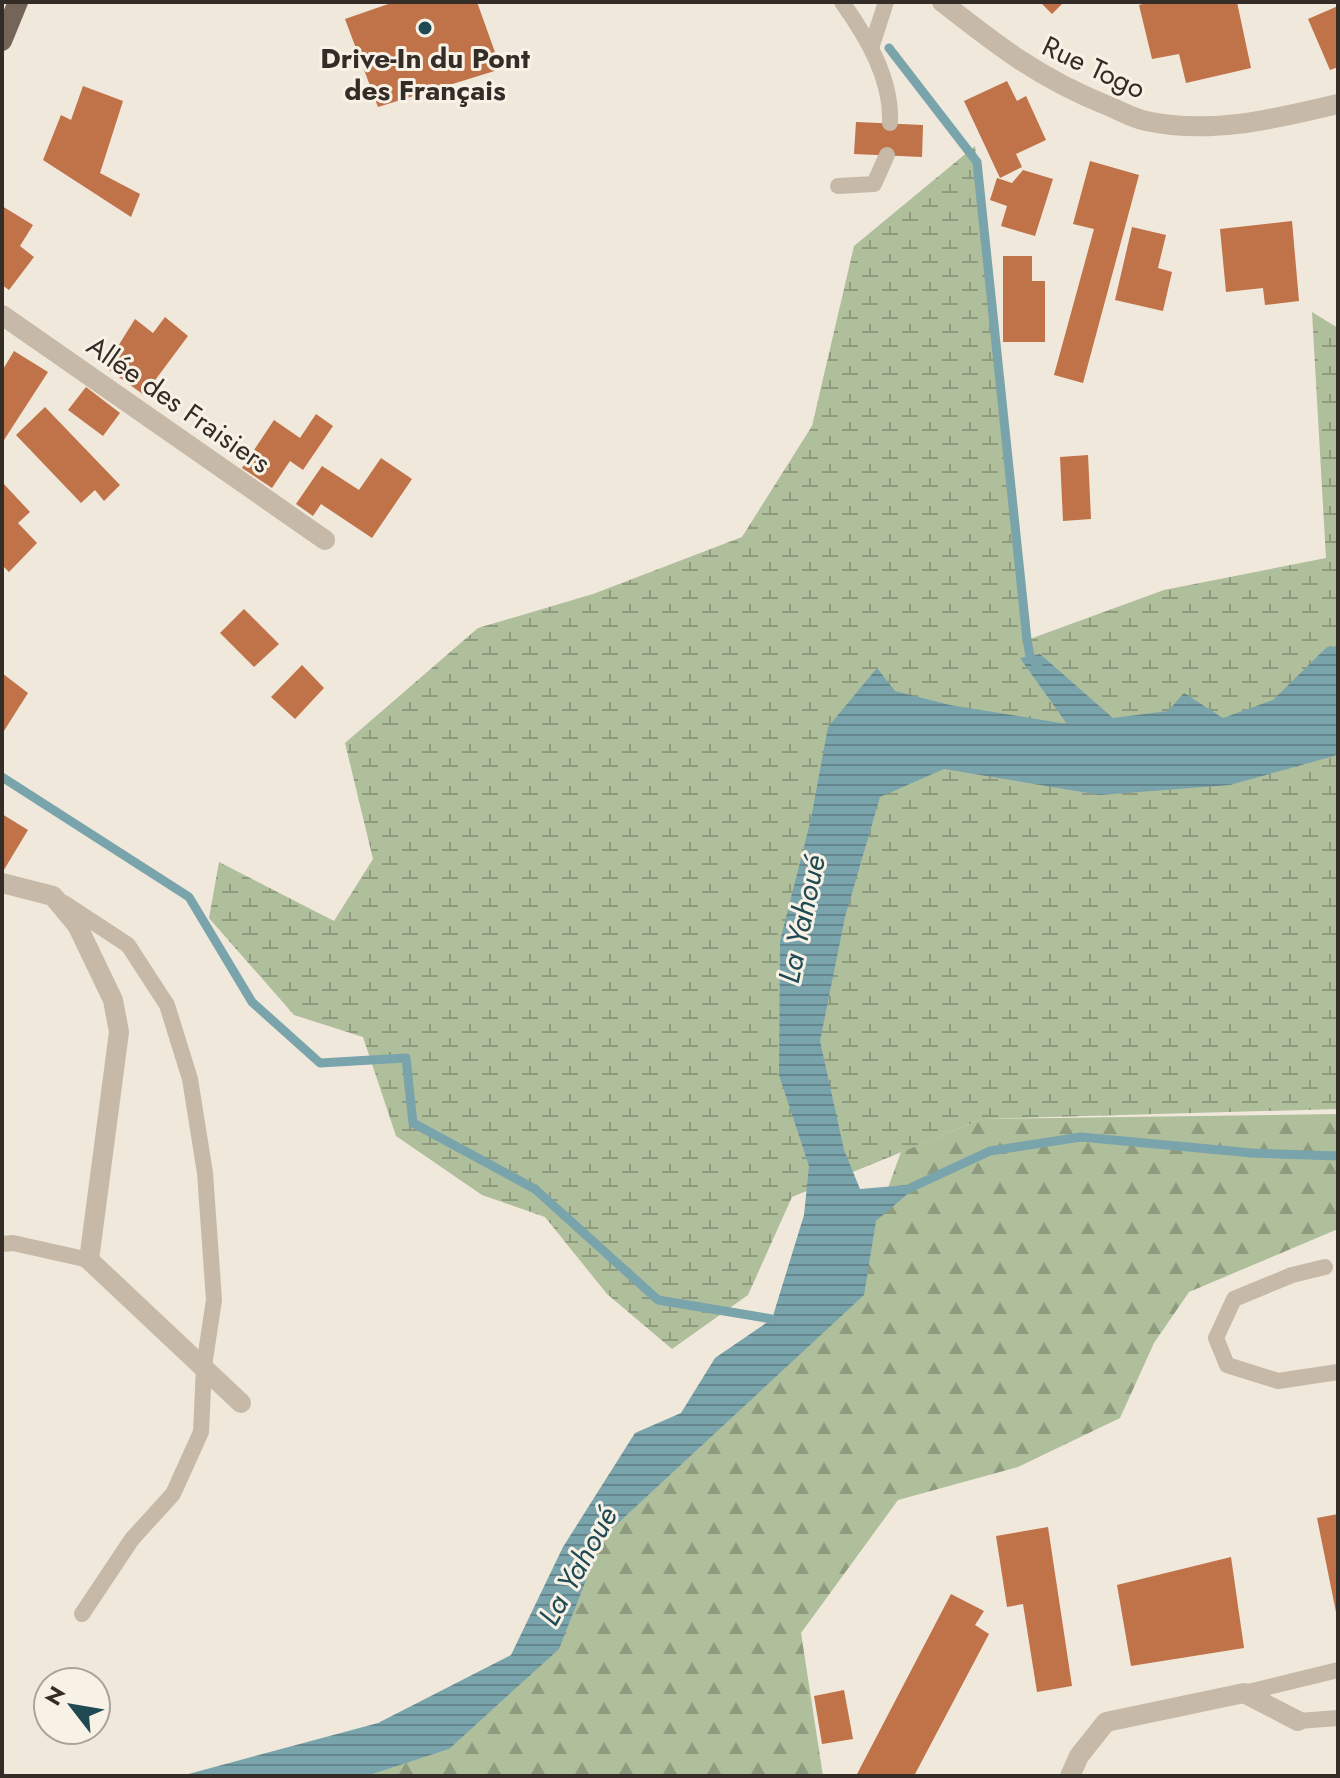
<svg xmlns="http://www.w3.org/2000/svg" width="1340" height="1778" viewBox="0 0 1340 1778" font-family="Jost,sans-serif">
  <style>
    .forest { fill: url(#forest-firs) }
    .wetland { fill: url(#wetland-marsh) }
    .water { fill: url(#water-rules) }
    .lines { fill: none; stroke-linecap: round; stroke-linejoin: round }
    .stream { stroke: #7aa4ac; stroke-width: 9 }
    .building { fill: #c07248 }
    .service { stroke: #c7b9a7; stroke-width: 16 }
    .minor { stroke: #c7b9a7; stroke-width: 20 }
    .primary { stroke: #756559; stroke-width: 20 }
    .poi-dot { fill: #1f4a54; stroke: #f8f2e6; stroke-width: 3 }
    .labels { text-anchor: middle; stroke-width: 6; stroke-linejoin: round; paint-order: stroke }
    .poi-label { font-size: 28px; font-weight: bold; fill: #342d27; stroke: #f8f2e6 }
    .street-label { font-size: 28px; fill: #342d27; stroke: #f8f2e6 }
    .water-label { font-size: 30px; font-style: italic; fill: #1f4a54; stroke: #f8f2e6 }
  </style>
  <defs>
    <pattern id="forest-firs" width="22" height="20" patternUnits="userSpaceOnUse" patternTransform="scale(2)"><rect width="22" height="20" fill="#afbe9b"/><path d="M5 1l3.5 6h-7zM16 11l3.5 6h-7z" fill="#8f9b7e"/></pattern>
    <pattern id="wetland-marsh" width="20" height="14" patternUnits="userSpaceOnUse" patternTransform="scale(2)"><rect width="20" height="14" fill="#afbe9b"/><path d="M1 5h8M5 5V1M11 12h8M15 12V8" fill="none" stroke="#8f9b7e"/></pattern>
    <pattern id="water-rules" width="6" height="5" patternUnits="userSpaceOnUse" patternTransform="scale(2)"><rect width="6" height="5" fill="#7aa4ac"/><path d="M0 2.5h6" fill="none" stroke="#65868c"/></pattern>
  </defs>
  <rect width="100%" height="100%" fill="#f0e8da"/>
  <!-- forest -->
  <path class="forest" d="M1338,1114V1229L1189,1292L1154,1343L1120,1418L1018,1467L898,1500L801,1633L823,1776H367L448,1749L603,1537L876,1221L901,1152L982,1119Z"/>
  <!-- wetland -->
  <path class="wetland" d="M975,146L1027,640L1164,590L1326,558L1312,312L1338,328V1109L982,1119L792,1197L748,1295L672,1349L607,1294L545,1217L482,1195L396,1136L363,1037L294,1015L209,918L219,862L334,921L373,859L345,743L478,628L593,594L742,537L812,426L854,246Z"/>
  <!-- water -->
  <path class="water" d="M1338,646V754L1334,756L1230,785L1100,795L944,769L880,797L845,917L820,1041L844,1150L860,1189L919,1184L876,1221L864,1295L603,1537L559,1649L449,1749L367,1776H181L378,1723L511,1655L563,1547L635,1433L681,1413L715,1358L772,1319L804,1215L809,1166L779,1075L780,941L811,819L828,727L877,668L895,691L950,705L1067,724L1020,658L1040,654L1113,718L1168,711L1184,693L1223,718L1273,700L1327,647Z"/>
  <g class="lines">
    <!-- stream -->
    <g class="stream">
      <path d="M889,48L977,162L1027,640L1030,656L1038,666"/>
      <path d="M2,777L189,897L252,1002L320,1063L406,1058L413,1123L535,1189L658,1300L772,1319"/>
      <path d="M908,1189L990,1151L1081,1137L1252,1153L1338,1156"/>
    </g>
  </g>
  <!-- building -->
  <g class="building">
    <path d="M394,2H477L501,69L378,107L345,19Z"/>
    <path d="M1040,2H1064L1052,14Z"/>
    <path d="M1151,2H1237L1251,68L1186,83L1179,54L1152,59L1139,5Z"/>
    <path d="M1338,6V67L1330,70L1308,19Z"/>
    <path d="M1007,81L1017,101L1026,96L1046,140L1016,154L1022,167L1000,178L964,101Z"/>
    <path d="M83,86L123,101L100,173L140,194L131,217L43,160L61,115L71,120Z"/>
    <path d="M856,122L923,125L922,157L854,154Z"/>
    <path d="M1090,161L1139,175L1083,383L1054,375L1094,229L1073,224Z"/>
    <path d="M1023,170L1053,179L1035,236L1001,226L1007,206L990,200L997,178L1012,183Z"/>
    <path d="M2,206L33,225L20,246L34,257L9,290L2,285Z"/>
    <path d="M1292,221L1299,301L1265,305L1263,288L1226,292L1220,229Z"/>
    <path d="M1132,227L1166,235L1158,268L1172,272L1163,311L1115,300Z"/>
    <path d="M1003,256H1032V281H1045V342H1003Z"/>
    <path d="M165,317L188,336L144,395L105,367L135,319L153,333Z"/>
    <path d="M14,351L48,372L4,440L2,371Z"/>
    <path d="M86,387L120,413L103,436L68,410Z"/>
    <path d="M45,407L120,485L104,501L95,490L81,503L16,435Z"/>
    <path d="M316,414L333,426L303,470L290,461L272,488L242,468L274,420L300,438Z"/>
    <path d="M1088,455L1091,519L1063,521L1060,457Z"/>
    <path d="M381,458L412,479L372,538L321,504L313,516L296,504L322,466L359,490Z"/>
    <path d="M2,482L30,512L18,523L37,543L9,572L2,565Z"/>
    <path d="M244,609L279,644L254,667L220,633Z"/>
    <path d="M302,665L324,688L295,719L271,697Z"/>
    <path d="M2,673L28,693L2,734Z"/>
    <path d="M2,814L28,830L2,873Z"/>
    <path d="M1338,1514V1617H1337L1317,1518Z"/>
    <path d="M1048,1527L1072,1686L1037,1692L1023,1604L1007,1607L996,1536Z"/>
    <path d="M1231,1557L1244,1648L1131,1666L1117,1585Z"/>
    <path d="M951,1594L984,1611L975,1625L989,1634L914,1776H856Z"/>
    <path d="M844,1690L853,1739L822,1744L814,1696Z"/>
  </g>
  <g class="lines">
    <!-- service -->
    <g class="service">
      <path d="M842,2C867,37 892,79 890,123"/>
      <path d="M872,45L886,2"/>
      <path d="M838,186L874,184L887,155"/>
      <path d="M64,903L128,945L167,1005L190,1079L205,1173L214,1300L204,1366L201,1432L173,1494L132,1539L82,1614"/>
      <path d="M2,1244L13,1243L89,1260"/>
      <path d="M1325,1267L1292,1275L1234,1299L1216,1338L1227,1365L1278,1381L1338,1372"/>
      <path d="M1244,1693L1338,1670"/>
      <path d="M1298,1721L1338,1718"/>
    </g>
    <!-- minor -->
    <g class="minor">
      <path d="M942,2C998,46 1039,78 1106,105C1119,110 1132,118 1146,121C1210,135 1275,119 1338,104"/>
      <path d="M2,315L325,540"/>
      <path d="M2,883L53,896L77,925L113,1000L119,1032L89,1260L241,1403"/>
      <path d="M1070,1776L1079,1756L1106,1722L1244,1693L1298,1721"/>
    </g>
    <!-- primary -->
    <path class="primary" d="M2,41L18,2"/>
  </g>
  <!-- markers -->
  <circle class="poi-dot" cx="425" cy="28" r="8"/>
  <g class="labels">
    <!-- poi labels -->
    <g class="poi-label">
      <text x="425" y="68">Drive-In du Pont<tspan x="425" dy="32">des Français</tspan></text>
    </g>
    <!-- street labels -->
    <g class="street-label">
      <text transform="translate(1094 67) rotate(25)" y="10">Rue Togo</text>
      <text transform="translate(179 404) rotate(35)" y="10">Allée des Fraisiers</text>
    </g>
    <!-- water labels -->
    <g class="water-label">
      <text transform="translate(802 919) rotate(-78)" y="10">La Yahoué</text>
      <text transform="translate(578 1566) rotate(-61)" y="10">La Yahoué</text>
    </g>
  </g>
  <!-- border -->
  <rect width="1340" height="1778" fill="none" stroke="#342d27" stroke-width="8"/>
  <!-- north arrow -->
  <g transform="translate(72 1706) rotate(301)"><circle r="38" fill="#f8f2e6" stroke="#aaa39a" stroke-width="2"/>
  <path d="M0-6L14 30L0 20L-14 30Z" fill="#1f4a54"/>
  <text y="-12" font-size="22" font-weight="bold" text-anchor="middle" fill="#342d27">N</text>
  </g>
</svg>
